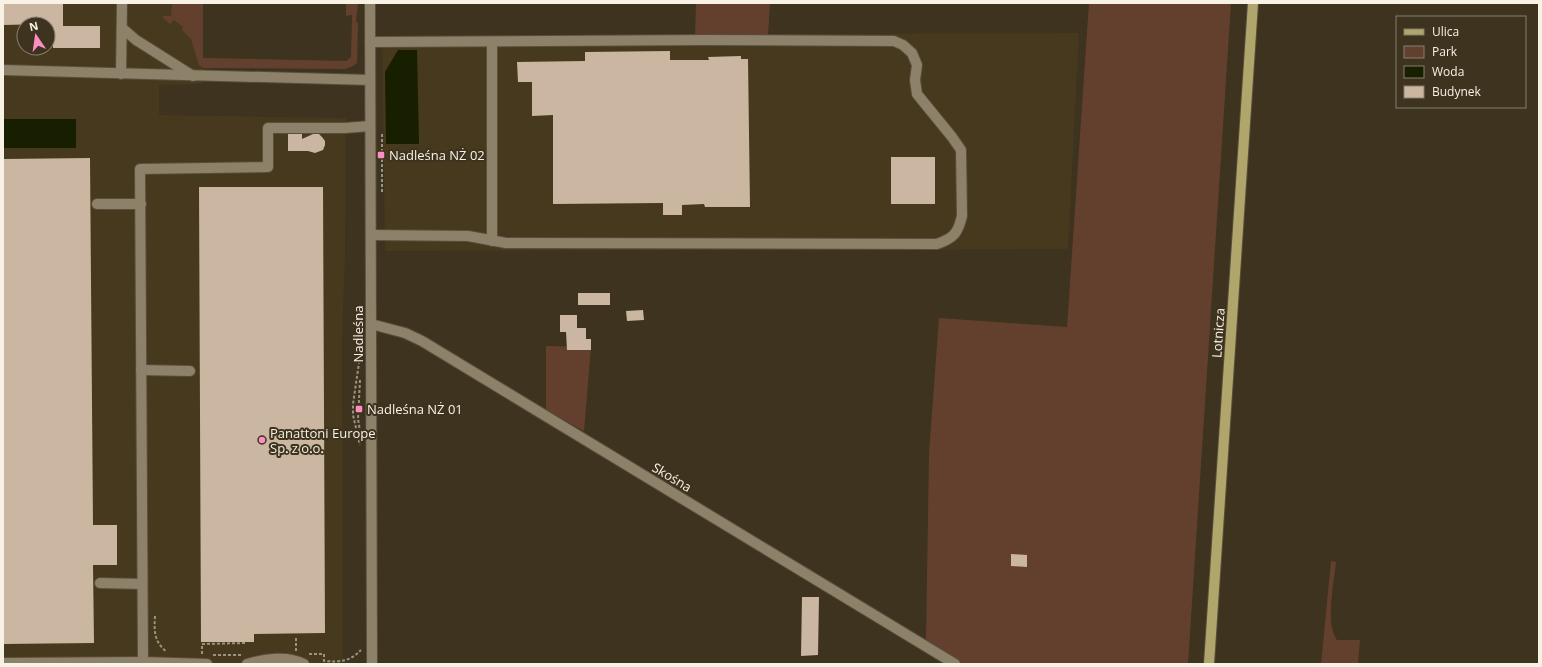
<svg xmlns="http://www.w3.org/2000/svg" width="1542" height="667" viewBox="0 0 1542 667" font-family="'Open Sans',sans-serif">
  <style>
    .built { fill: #46391d; fill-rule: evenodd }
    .green { fill: #63402e }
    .water { fill: #181f00 }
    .building { fill: #cbb6a2 }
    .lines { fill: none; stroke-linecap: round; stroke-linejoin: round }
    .minor-casing { stroke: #574f3c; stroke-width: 12 }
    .major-casing { stroke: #574f3c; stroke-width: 12 }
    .path { stroke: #9b9382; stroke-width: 2; stroke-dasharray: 3 2; stroke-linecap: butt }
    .minor { stroke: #8d816a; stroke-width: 10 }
    .major { stroke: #b0a66b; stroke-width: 10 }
    .poi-dot { fill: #fd8ec0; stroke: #3d331e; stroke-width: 1.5 }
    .labels { text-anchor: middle; stroke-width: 4; stroke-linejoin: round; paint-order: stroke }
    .poi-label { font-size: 13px; fill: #f8f2e5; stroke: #3d331e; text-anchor: start }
    .street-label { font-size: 13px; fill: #f8f2e5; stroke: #3d331e }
  </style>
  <rect width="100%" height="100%" fill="#3d331e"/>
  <!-- built -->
  <g class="built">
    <path d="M3,3H203V84L159,85V115L346,118L345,255L342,340L343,664H3ZM24,24H48V48H24Z"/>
    <path d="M1079,33L1068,249L385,251L382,36Z"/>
  </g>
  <!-- green -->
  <g class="green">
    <path d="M172,3H203V58L346,61L351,57L352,15L346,16V3H358L356,22L358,23L357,63L353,66L345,69L204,68L199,65L191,39L182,30L183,27L174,20L170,24L163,18V16H171Z"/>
    <path d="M696,3H770L768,36L695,35Z"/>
    <path d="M1089,3H1231L1188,664H964L926,640L929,453L939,318L1067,327Z"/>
    <path d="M546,346L591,347L584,431L546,410Z"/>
    <path d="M1331,561L1336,562C1334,582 1325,624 1337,640H1360L1358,664H1321Z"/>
  </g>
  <!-- water -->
  <g class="water">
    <path d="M398,50H417L419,144H386L385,72Z"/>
    <rect x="3" y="119" width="73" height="29"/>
  </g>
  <!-- building -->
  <g class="building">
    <path d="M3,3H63V26H100V48H53V26H48V24L3,25Z"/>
    <path d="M670,51V60H709L708,57L741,56V59H748L750,207H705L704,204L682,205V215H663V203L553,204V115L532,116V82H518L517,62L585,61V52Z"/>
    <path d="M288,134H302V139L313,134H319L322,137L325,141V145L323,150L315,153L308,151H288Z"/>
    <rect x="891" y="157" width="44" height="47"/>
    <path d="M90,158L93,525H117V565H93L94,643L3,644V159Z"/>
    <path d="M199,187H323L325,633L254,634V642H201Z"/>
    <rect x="578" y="293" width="32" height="12"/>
    <path d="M643,310L644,320L627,321L626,311Z"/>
    <path d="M560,315H577V328H586V339H591V350H567L566,332H560Z"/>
    <path d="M1011,554L1027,555V567L1011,566Z"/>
    <path d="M802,597H819L818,655L801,656Z"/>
  </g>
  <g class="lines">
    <defs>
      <g id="minor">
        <path d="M370,3L372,664"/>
        <path d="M122,28L136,40L193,76"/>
        <path d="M370,42L704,40L894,41L903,45L912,53L917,65L915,80L917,94L952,137L961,150L962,216C958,233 954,238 937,244L506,243L468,236L371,235"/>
        <path d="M492,42V241"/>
        <path d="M3,70L370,80"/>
        <path d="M121,74L122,3"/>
        <path d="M97,204H141"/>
        <path d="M371,324L405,333L422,341L955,664"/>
        <path d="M141,370L190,371"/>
        <path d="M100,583L142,584"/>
        <path d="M143,662L140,169L268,167V128H345L370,126"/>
        <path d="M3,663L143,662L207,664"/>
        <path d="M247,664C265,659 286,655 304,664"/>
      </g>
      <path id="major" d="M1209,664L1253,3"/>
    </defs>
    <!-- minor casing -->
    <use href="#minor" class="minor-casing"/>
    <!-- major casing -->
    <use href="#major" class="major-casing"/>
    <!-- path -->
    <g class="path">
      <path d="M382,134V193"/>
      <path d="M360,356L353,404V415L360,445"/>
      <path d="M360,380L358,419L360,431"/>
      <path d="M155,616C154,631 154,642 167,652"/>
      <path d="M296,638V651"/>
      <path d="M202,654V644L246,643"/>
      <path d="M309,654H324V661C341,662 349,662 361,650"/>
      <path d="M213,655H242"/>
    </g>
    <!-- minor -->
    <use href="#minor" class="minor"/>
    <!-- major -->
    <use href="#major" class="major"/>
  </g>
  <!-- markers -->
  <g class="poi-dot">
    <rect x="377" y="151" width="8" height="8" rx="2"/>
    <rect x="355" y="405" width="8" height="8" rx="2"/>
    <circle cx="262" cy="440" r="4"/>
  </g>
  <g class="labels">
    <!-- poi labels -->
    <g class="poi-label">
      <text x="389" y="160">Nadleśna NŻ 02</text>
      <text x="367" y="414">Nadleśna NŻ 01</text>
      <text x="270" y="438">Panattoni Europe<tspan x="270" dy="15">Sp. z o.o.</tspan></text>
    </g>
    <!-- street labels -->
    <g class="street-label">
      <text transform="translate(1218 333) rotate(-86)" y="5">Lotnicza</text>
      <text transform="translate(358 334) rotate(-90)" y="5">Nadleśna</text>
      <text transform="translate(672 477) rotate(31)" y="5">Skośna</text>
    </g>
  </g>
  <!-- border -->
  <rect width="1542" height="667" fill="none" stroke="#f8f2e5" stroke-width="8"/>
  <!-- legend -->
  <rect x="1396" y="16" width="130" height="92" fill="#3d331e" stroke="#887f6e"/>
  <rect x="1404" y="29" width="20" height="6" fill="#b0a66b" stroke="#887f6e"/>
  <text x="1432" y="36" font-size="12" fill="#f8f2e5">Ulica</text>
  <rect x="1404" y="46" width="20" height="12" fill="#63402e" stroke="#887f6e"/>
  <text x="1432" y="56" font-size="12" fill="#f8f2e5">Park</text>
  <rect x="1404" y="66" width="20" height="12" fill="#181f00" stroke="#887f6e"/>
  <text x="1432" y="76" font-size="12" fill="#f8f2e5">Woda</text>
  <rect x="1404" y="86" width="20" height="12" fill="#cbb6a2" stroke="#887f6e"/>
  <text x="1432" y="96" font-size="12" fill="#f8f2e5">Budynek</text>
  <!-- north arrow -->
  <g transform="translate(36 36) rotate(347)"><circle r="19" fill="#3d331e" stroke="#887f6e"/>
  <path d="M0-3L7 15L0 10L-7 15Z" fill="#fd8ec0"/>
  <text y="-6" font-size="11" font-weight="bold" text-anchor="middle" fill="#f8f2e5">N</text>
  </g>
</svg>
